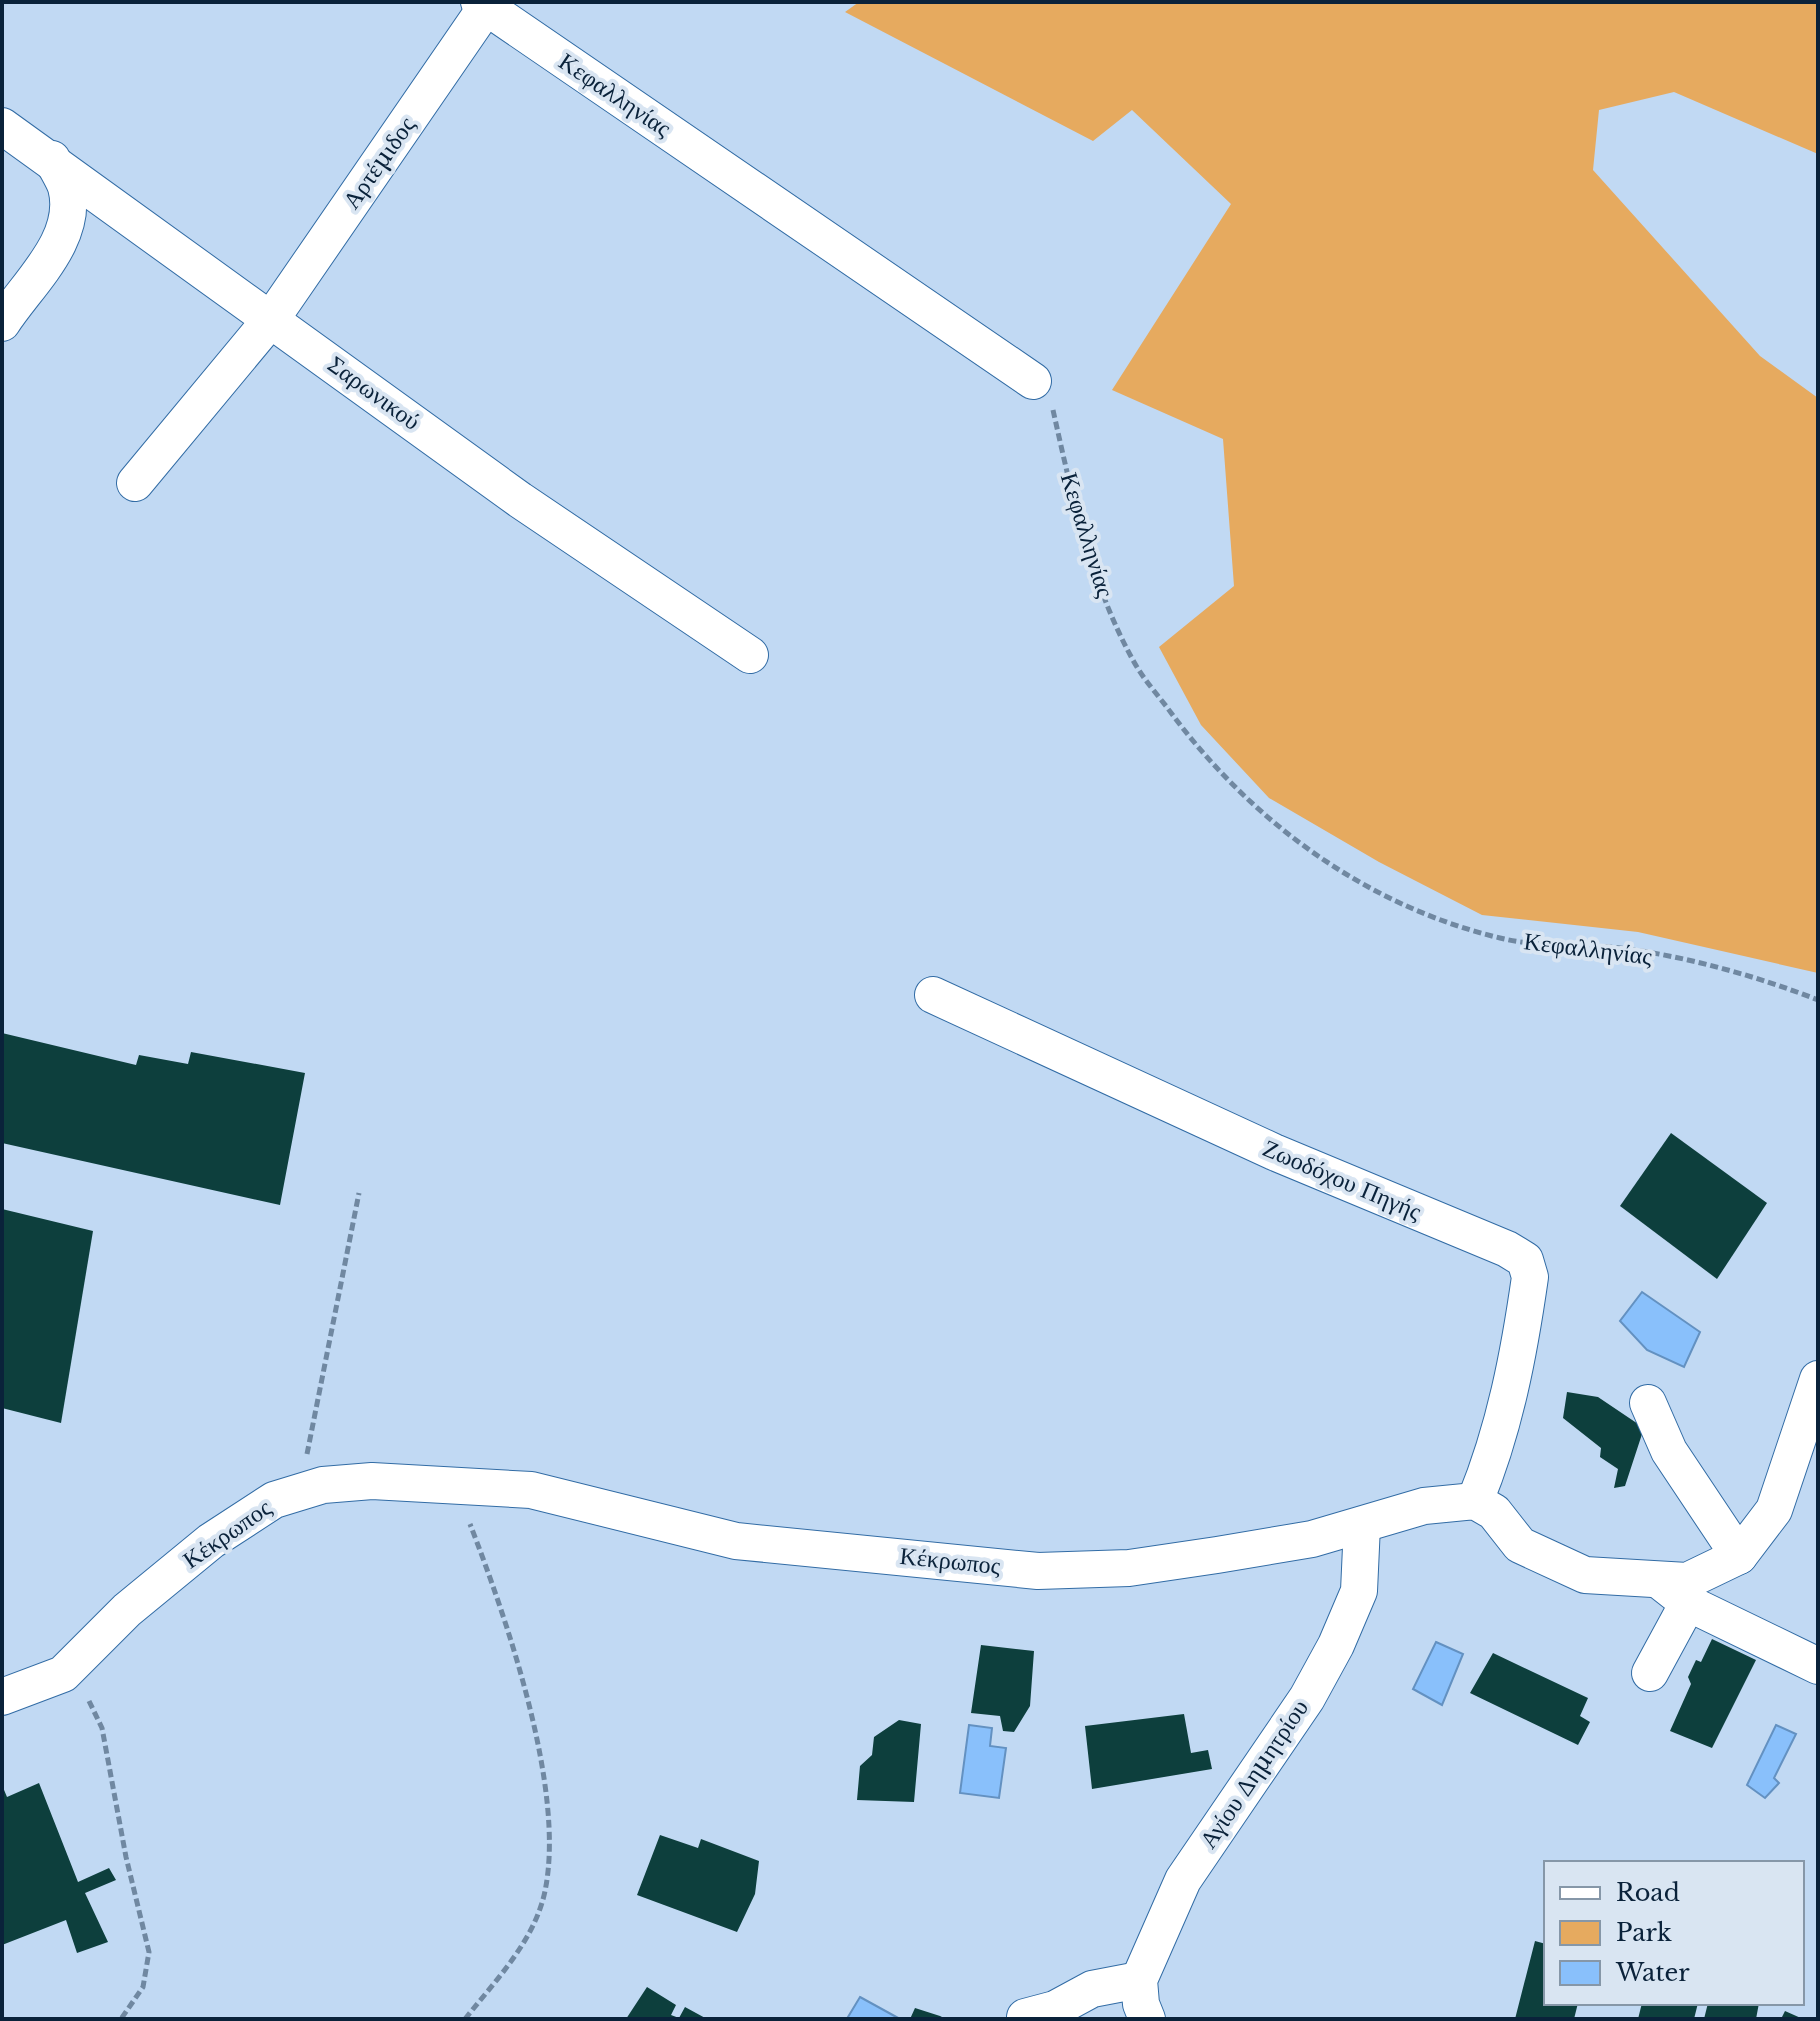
<svg xmlns="http://www.w3.org/2000/svg" width="1820" height="2021" viewBox="0 0 1820 2021" font-family="'Libre Baskerville',serif">
  <style>
    .green { fill: #e6aa5f }
    .water { fill: #89c0fb; stroke: #6391c1; stroke-width: 2 }
    .building { fill: #0d3f3d }
    .lines { fill: none; stroke-linecap: round; stroke-linejoin: round }
    .minor-casing { stroke: #326ca5; stroke-width: 38 }
    .path { stroke: #7088a1; stroke-width: 5; stroke-dasharray: 8 4; stroke-linecap: butt }
    .minor { stroke: #fff; stroke-width: 36 }
    .labels { text-anchor: middle; stroke-width: 8; stroke-linejoin: round; paint-order: stroke }
    .street-label { font-size: 24px; fill: #0a223a; stroke: #d9e5f2 }
  </style>
  <rect width="100%" height="100%" fill="#c1d9f3"/>
  <!-- green -->
  <path class="green" d="M859,2H1818V154L1674,92L1599,110L1593,170L1760,356L1818,398V973L1638,932L1482,915L1379,862L1269,798L1201,725L1159,647L1234,586L1223,439L1112,390L1231,204L1132,110L1093,141L845,12Z"/>
  <!-- water -->
  <g class="water">
    <path d="M1642,1292L1700,1332L1684,1367L1647,1350L1620,1321Z"/>
    <path d="M1436,1642L1463,1654L1442,1705L1413,1689Z"/>
    <path d="M969,1725L992,1728L990,1746L1006,1748L999,1798L960,1793Z"/>
    <path d="M1776,1725L1796,1734L1774,1778L1779,1783L1765,1798L1747,1785Z"/>
    <path d="M860,1997L900,2019H851L848,2017Z"/>
  </g>
  <!-- building -->
  <g class="building">
    <path d="M2,1033L136,1065L139,1055L188,1064L191,1052L305,1073L280,1205L2,1143Z"/>
    <path d="M1671,1133L1767,1203L1717,1279L1620,1206Z"/>
    <path d="M2,1209L93,1231L61,1423L2,1408Z"/>
    <path d="M1567,1392L1598,1397L1644,1428L1625,1486L1614,1488L1618,1469L1600,1457L1601,1448L1563,1418Z"/>
    <path d="M1712,1639L1756,1660L1712,1748L1670,1731L1691,1684L1688,1677L1696,1660L1701,1662Z"/>
    <path d="M981,1645L1034,1651L1030,1706L1014,1732L1003,1731L1000,1716L971,1713Z"/>
    <path d="M1493,1653L1588,1698L1580,1716L1590,1722L1578,1745L1470,1693Z"/>
    <path d="M1184,1714L1191,1753L1208,1750L1212,1769L1092,1789L1085,1726Z"/>
    <path d="M899,1720L921,1724L914,1802L857,1800L860,1766L872,1755L874,1737Z"/>
    <path d="M39,1783L78,1882L109,1868L116,1880L85,1893L108,1942L77,1953L66,1920L2,1945V1785L7,1797Z"/>
    <path d="M660,1835L698,1848L701,1839L759,1861L755,1894L737,1932L637,1895Z"/>
    <path d="M1535,1941L1546,1944V2003H1578L1574,2019H1515Z"/>
    <path d="M647,1987L676,2005L671,2015L679,2018L685,2007L707,2019H626Z"/>
    <path d="M1642,2003H1698L1694,2019H1638Z"/>
    <path d="M1708,2003H1759L1756,2019H1704Z"/>
    <path d="M915,2008L940,2016L946,2019H910Z"/>
    <path d="M1785,2011L1803,2019H1781Z"/>
  </g>
  <g class="lines">
    <defs>
      <g id="minor">
        <path d="M479,2L1033,381"/>
        <path d="M2,126L520,500L750,655"/>
        <path d="M2,323C27,284 80,239 66,187C63,178 56,168 52,159"/>
        <path d="M135,483L272,318L486,7"/>
        <path d="M933,995L1274,1152L1507,1249L1525,1260L1530,1277C1519,1354 1505,1428 1475,1501"/>
        <path d="M1648,1403L1669,1451L1739,1556"/>
        <path d="M1660,1581L1688,1603L1818,1666"/>
        <path d="M1650,1673L1688,1603"/>
        <path d="M2,1697L63,1674L127,1610L211,1541L274,1500L323,1485L372,1481L531,1490L736,1541L1038,1571L1129,1568L1217,1555L1312,1539L1424,1506L1475,1501L1494,1512L1520,1545L1585,1575L1687,1581L1739,1556L1774,1510L1818,1379"/>
        <path d="M1025,2017L1055,2009L1092,1989L1139,1980"/>
        <path d="M1147,2019L1141,2004L1139,1980L1183,1880L1307,1698L1336,1645L1359,1591L1362,1525"/>
      </g>
    </defs>
    <!-- minor casing -->
    <use href="#minor" class="minor-casing"/>
    <!-- path -->
    <g class="path">
      <path d="M1053,410C1072,495 1091,585 1134,662C1143,678 1155,692 1166,706C1248,819 1363,905 1500,938C1540,948 1580,943 1620,948C1685,956 1757,976 1818,1000"/>
      <path d="M307,1454L359,1193"/>
      <path d="M89,1701L102,1728L126,1857L149,1952L143,1987L121,2019"/>
      <path d="M465,2019C496,1980 535,1940 545,1891C566,1790 507,1620 470,1524"/>
    </g>
    <!-- minor -->
    <use href="#minor" class="minor"/>
  </g>
  <g class="labels">
    <!-- street labels -->
    <g class="street-label">
      <text transform="translate(615 95) rotate(34)" y="8">Κεφαλληνίας</text>
      <text transform="translate(379 163) rotate(-55)" y="8">Αρτέμιδος</text>
      <text transform="translate(374 393) rotate(36)" y="8">Σαρωνικού</text>
      <text transform="translate(1087 535) rotate(73)" y="8">Κεφαλληνίας</text>
      <text transform="translate(1588 949) rotate(7)" y="8">Κεφαλληνίας</text>
      <text transform="translate(1342 1180) rotate(23)" y="8">Ζωοδόχου Πηγής</text>
      <text transform="translate(227 1534) rotate(-35)" y="8">Κέκρωπος</text>
      <text transform="translate(950 1561) rotate(6)" y="8">Κέκρωπος</text>
      <text transform="translate(1254 1774) rotate(-56)" y="8">Αγίου Δημητρίου</text>
    </g>
  </g>
  <!-- border -->
  <rect width="1820" height="2021" fill="none" stroke="#0a223a" stroke-width="8"/>
  <!-- legend -->
  <rect x="1544" y="1861" width="260" height="144" fill="#d9e5f2" stroke="#8697a8" stroke-width="2"/>
  <rect x="1560" y="1887" width="40" height="12" fill="#ffffff" stroke="#8697a8" stroke-width="2"/>
  <text x="1616" y="1901" font-size="24" fill="#0a223a">Road</text>
  <rect x="1560" y="1921" width="40" height="24" fill="#e6aa5f" stroke="#8697a8" stroke-width="2"/>
  <text x="1616" y="1941" font-size="24" fill="#0a223a">Park</text>
  <rect x="1560" y="1961" width="40" height="24" fill="#89c0fb" stroke="#8697a8" stroke-width="2"/>
  <text x="1616" y="1981" font-size="24" fill="#0a223a">Water</text>
</svg>
